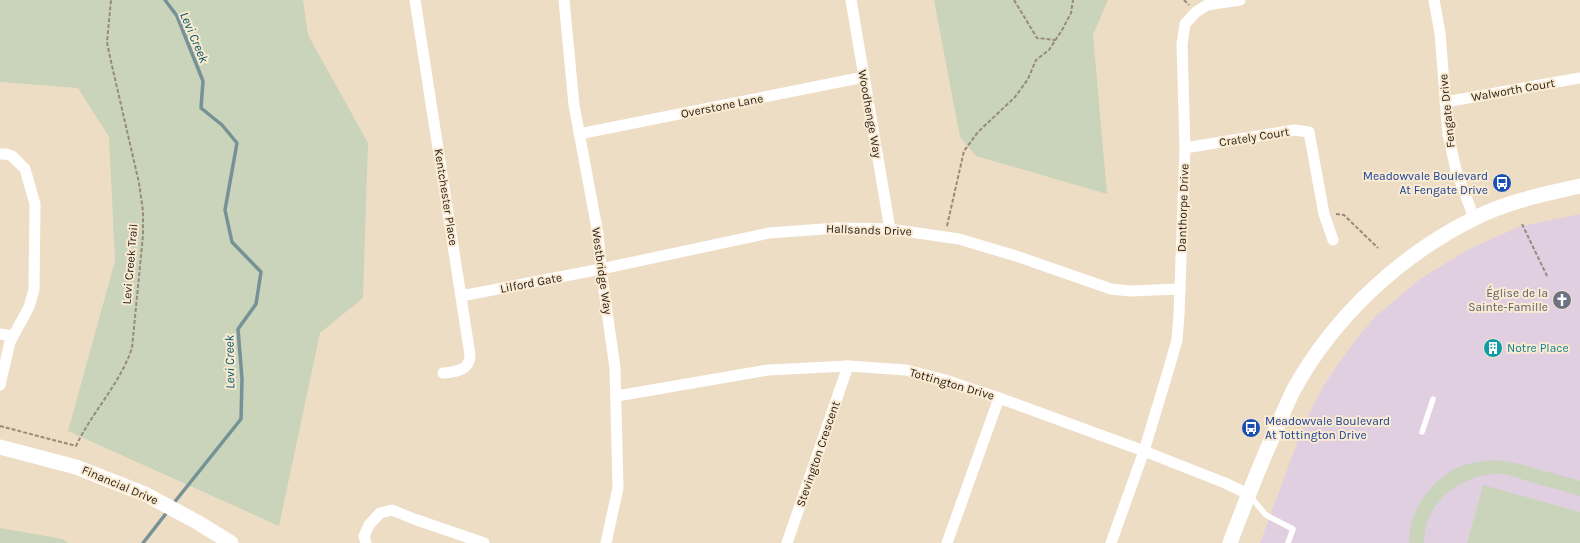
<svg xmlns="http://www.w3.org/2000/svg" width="1580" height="543" viewBox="0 0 1580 543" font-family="Karla,sans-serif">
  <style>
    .education { fill: #e0cfe1 }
    .green { fill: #c9d4ba }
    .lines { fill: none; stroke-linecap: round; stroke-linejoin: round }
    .stream { stroke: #779297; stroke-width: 3.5 }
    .path { stroke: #978b79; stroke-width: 2; stroke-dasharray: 4 2; stroke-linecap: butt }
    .lane { stroke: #fff; stroke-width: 5.5 }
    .street { stroke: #fff; stroke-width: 11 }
    .secondary { stroke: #fff; stroke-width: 15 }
    .labels { text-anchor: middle; stroke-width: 4; stroke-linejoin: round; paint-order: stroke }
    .street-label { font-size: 12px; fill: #221c13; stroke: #fbead2 }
    .transit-label { font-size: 12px; fill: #164399; stroke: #fbead2; text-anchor: end }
    .worship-label { font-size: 12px; fill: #5b616d; stroke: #fbead2; text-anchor: end }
    .culture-label { font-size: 12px; fill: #0d838f; stroke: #fbead2; text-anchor: start }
    .water-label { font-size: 13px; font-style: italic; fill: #035a6b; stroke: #fbead2 }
  </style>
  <rect width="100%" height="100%" fill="#eeddc5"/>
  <!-- education -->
  <path class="education" d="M1580,214V543H1260L1306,419L1324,385L1353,343L1375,317L1420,279L1469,249L1521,226Z"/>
  <!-- green -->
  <g class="green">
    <path d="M0,0H303L308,35L368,143L363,298L320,333L279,526L68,431L115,261L109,137L78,88L0,82Z"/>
    <path d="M934,0H1108L1093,35L1107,194L976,156L960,137Z"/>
    <path d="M1496,460L1516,463L1580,481V496C1563,491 1546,486 1530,482C1518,478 1505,473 1494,474C1464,476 1435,496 1426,525C1425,530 1425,537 1424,543H1409C1410,533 1410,522 1415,513C1423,494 1440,475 1459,467C1471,462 1483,461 1496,460Z"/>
    <path d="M1483,485L1580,512V543H1467Z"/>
    <path d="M0,528L63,539L68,543H0Z"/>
  </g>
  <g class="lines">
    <!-- stream -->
    <g class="stream">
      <path d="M165,0L177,16L203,81L201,108L222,125L237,143L225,210L232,242L261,272L256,304L238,329L242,379L241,419L173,504"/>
      <path d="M143,543L168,511"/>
    </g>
    <!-- path -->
    <g class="path">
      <path d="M1014,0L1037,38L1056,40"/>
      <path d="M1184,0L1189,5"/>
      <path d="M1336,214L1344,215L1378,248"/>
      <path d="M1522,224L1547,276"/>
      <path d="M947,226L964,151L978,132L1015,97L1028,79L1036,60L1049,50L1062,30L1071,13L1073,0"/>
      <path d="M0,426L76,446C92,412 120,384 132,348L143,235V211L139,183L110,57L107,42L111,0"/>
    </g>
    <!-- lane -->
    <g class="lane">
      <path d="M1422,432L1433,399"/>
      <path d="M1250,496L1266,515L1293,529L1288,543"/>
    </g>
    <!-- street -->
    <g class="street">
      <path d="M415,0L470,355C470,370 456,372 443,373"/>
      <path d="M564,0L574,105L598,234L601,269L615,368L618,488L606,543"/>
      <path d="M851,0L890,229"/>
      <path d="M1434,0L1440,33L1448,134L1456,170L1474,218"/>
      <path d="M1445,102L1580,78"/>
      <path d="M579,134L864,77"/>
      <path d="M1185,148L1294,130L1309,132L1324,214L1333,240"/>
      <path d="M0,154H6L12,156L25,169L35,204L34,290L29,307L10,342L0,385"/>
      <path d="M461,296L601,269L769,233L837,228L890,229L959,239L1016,256L1111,289L1130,291L1180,289"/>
      <path d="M0,334L12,336"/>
      <path d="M617,396L768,370L848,366L906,370L942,379L999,398L1144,451L1225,483L1248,494"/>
      <path d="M366,543L364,536L369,525L380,513L392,510L414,519L484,543"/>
      <path d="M787,543L848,366"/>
      <path d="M947,543L999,398"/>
      <path d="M1111,543L1144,451L1169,368L1177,340L1179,315L1185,148L1182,44L1185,24L1196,12L1207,5L1240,0"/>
    </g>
    <!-- secondary -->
    <g class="secondary">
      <path d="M0,447L76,467L145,494L197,522L231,543"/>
      <path d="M1230,543C1245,503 1260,464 1278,425C1283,413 1288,401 1294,389C1334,317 1399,256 1473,219C1506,202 1544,194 1580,186"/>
    </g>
  </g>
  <!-- icons -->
  <defs>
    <symbol id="bus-disc" viewBox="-11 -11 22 22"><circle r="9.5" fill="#1a4fb4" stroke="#fbead2"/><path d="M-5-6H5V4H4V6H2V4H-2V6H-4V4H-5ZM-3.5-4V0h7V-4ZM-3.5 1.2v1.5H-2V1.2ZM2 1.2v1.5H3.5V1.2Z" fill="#fff"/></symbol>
    <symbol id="church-disc" viewBox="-11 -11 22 22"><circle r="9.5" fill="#6b7280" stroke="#fbead2"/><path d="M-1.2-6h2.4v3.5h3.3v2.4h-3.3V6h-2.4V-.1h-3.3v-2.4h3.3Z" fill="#fff"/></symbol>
    <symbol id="building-disc" viewBox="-11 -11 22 22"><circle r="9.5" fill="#0f9aa8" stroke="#fbead2"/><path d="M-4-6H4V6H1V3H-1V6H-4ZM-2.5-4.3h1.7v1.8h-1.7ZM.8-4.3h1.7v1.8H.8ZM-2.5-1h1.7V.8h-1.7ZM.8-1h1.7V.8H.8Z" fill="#fff"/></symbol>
  </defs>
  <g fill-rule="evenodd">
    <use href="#bus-disc" x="1491" y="172" width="22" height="22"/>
    <use href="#church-disc" x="1551" y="289" width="22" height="22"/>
    <use href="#building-disc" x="1482" y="337" width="22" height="22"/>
    <use href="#bus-disc" x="1240" y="417" width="22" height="22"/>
  </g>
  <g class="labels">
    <!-- street labels -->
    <g class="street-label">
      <text transform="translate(1513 90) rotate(-10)" y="4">Walworth Court</text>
      <text transform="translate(722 106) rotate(-11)" y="4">Overstone Lane</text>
      <text transform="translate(1447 111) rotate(-96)" y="4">Fengate Drive</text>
      <text transform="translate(870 114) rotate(80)" y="4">Woodhenge Way</text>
      <text transform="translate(1254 137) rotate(-9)" y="4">Crately Court</text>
      <text transform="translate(446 197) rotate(81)" y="4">Kentchester Place</text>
      <text transform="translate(1183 208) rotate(-88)" y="4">Danthorpe Drive</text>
      <text transform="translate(869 230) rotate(2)" y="4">Hallsands Drive</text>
      <text transform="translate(130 264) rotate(-85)" y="4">Levi Creek Trail</text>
      <text transform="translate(602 271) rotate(82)" y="4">Westbridge Way</text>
      <text transform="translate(531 283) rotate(-11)" y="4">Lilford Gate</text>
      <text transform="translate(952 384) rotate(16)" y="4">Tottington Drive</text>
      <text transform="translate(818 454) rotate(-71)" y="4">Stevington Crescent</text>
      <text transform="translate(120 485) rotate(23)" y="4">Financial Drive</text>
    </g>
    <!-- transit labels -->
    <g class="transit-label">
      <text x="1488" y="180">Meadowvale Boulevard<tspan x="1488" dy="14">At Fengate Drive</tspan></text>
      <text x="1265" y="425" text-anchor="start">Meadowvale Boulevard<tspan x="1265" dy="14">At Tottington Drive</tspan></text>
    </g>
    <!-- worship labels -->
    <g class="worship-label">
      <text x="1548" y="297">Église de la<tspan x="1548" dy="14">Sainte-Famille</tspan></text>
    </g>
    <!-- culture labels -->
    <g class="culture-label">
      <text x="1507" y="352">Notre Place</text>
    </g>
    <!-- water labels -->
    <g class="water-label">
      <text transform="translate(195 37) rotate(67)" y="5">Levi Creek</text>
      <text transform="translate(229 362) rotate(-91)" y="5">Levi Creek</text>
    </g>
  </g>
</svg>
